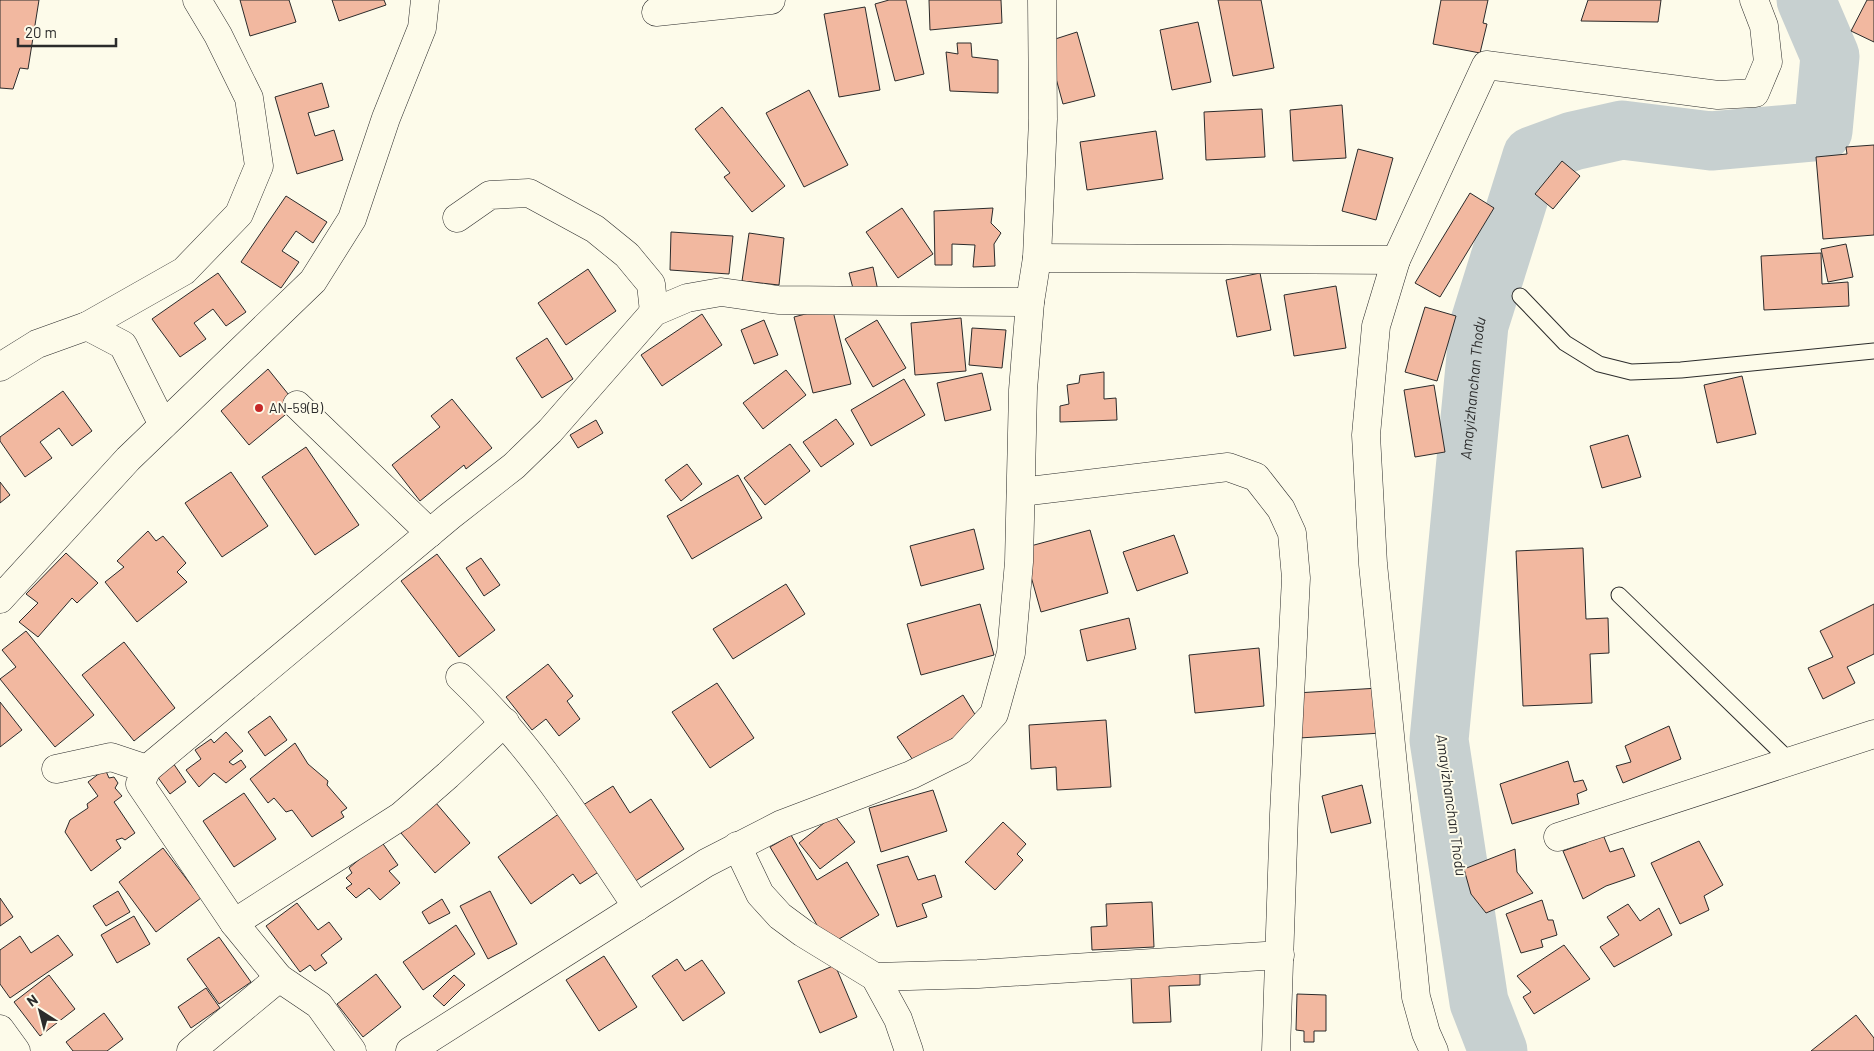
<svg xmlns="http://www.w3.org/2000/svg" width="1874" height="1051" viewBox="0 0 1874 1051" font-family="Barlow,sans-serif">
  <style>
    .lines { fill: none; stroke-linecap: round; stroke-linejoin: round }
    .river { stroke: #c7d0d0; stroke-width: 59 }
    .building { fill: #f2b8a0; stroke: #2b2b2b }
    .lane-casing { stroke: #2b2b2b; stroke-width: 17 }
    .street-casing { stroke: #2b2b2b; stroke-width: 29 }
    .lane { stroke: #fdfbea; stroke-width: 15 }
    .street { stroke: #fdfbea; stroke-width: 28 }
    .poi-dot { fill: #c62828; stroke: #fdfbea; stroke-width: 2 }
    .labels { text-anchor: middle; stroke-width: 4; stroke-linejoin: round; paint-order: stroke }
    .poi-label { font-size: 14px; fill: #2b2b2b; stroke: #fdfbea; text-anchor: start }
    .water-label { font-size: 15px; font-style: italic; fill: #2b2b2b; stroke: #fdfbea }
  </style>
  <rect width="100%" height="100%" fill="#fdfbea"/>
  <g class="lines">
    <!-- river -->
    <path class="river" id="s1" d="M1498,1051L1479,1002L1439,740L1479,325L1532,156L1573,141L1622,130L1711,141L1823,131L1830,56L1806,0"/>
  </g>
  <!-- building -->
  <g class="building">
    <path d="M0,0H39L28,69L20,68L13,89L0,88Z"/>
    <path d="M240,0H289L296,22L250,36Z"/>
    <path d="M332,0H384L386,5L339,21Z"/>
    <path d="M889,0H906L924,74L895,81L875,4Z"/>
    <path d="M929,0H1001L1002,23L930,30Z"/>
    <path d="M1218,0H1261L1274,68L1233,76Z"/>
    <path d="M1441,0H1488L1483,23L1487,24L1480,53L1433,44Z"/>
    <path d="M1588,0H1661L1658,22L1581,21Z"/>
    <path d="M1867,0H1874V42L1851,31Z"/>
    <path d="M865,7L880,90L839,97L824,14Z"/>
    <path d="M1198,22L1211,82L1172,90L1160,30Z"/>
    <path d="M1077,32L1095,96L1063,104L1046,42Z"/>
    <path d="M957,43H971L972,57L998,60V93L950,91L946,52L958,54Z"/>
    <path d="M322,83L329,107L308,113L315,136L334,130L343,160L297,174L275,97Z"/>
    <path d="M809,90L848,165L804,187L766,113Z"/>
    <path d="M1342,105L1346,158L1293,161L1290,110Z"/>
    <path d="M722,107L785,186L752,212L724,177L730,173L695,129Z"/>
    <path d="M1262,109L1265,157L1206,160L1204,112Z"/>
    <path d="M1156,131L1163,179L1087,190L1080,142Z"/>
    <path d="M1874,145V235L1823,239L1816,157L1847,154L1846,147Z"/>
    <path d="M1358,149L1393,158L1376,220L1342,211Z"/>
    <path d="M1562,161L1580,176L1553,209L1535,194Z"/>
    <path d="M1470,193L1494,208L1440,297L1415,283Z"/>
    <path d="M286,196L327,222L313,243L296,231L282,251L299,262L281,288L241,262Z"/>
    <path d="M902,208L933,254L898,278L866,232Z"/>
    <path d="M993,208L991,223L1001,233L994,244L995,266L973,267L975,245L952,244V265H935L934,211Z"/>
    <path d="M671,232L733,236L729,274L670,270Z"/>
    <path d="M749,233L784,238L779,285L742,281Z"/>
    <path d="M1846,244L1853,277L1828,282L1821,249Z"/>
    <path d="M1821,253L1822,284L1848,282L1849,306L1764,310L1761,256Z"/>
    <path d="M873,267L878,291L855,296L849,273Z"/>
    <path d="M588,269L616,311L566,345L538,303Z"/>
    <path d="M218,273L246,312L226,326L213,309L194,323L206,339L180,357L152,319Z"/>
    <path d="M1260,273L1271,330L1237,337L1226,280Z"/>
    <path d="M1336,286L1346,348L1294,356L1284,295Z"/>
    <path d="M832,307L851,384L813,393L794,317Z"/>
    <path d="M1425,307L1456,316L1437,381L1405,372Z"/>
    <path d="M702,314L722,345L662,386L641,355Z"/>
    <path d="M961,318L966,371L915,375L911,323Z"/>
    <path d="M764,320L778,355L754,364L741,330Z"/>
    <path d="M877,320L906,368L873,387L845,339Z"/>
    <path d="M972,328L1006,330L1002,368L969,365Z"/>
    <path d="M547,338L573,379L542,398L516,358Z"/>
    <path d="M268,369L297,405L249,445L221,411Z"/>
    <path d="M786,370L806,395L763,429L743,403Z"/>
    <path d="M1104,372V399L1116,398L1117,420L1060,422V406L1069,404L1067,385L1079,383L1080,375Z"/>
    <path d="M982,373L991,410L945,421L937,383Z"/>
    <path d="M1742,376L1756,434L1717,443L1704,385Z"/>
    <path d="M904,379L925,415L871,446L851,410Z"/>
    <path d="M1434,385L1445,452L1415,457L1404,390Z"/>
    <path d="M63,391L92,431L72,446L59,428L40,442L52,458L25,477L0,441V437Z"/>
    <path d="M452,399L492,448L466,469L464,465L420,501L392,465L440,427L431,416Z"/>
    <path d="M836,419L854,444L821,467L803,442Z"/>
    <path d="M596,420L603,433L578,448L570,435Z"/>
    <path d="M1628,435L1641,477L1602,488L1590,446Z"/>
    <path d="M790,444L810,471L765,505L744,478Z"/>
    <path d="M306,447L359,525L315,555L262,477Z"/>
    <path d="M687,464L702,484L681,501L665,480Z"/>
    <path d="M231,472L268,526L222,557L185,503Z"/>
    <path d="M738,475L762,518L692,559L667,516Z"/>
    <path d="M0,482L10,495L0,503Z"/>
    <path d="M974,529L984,569L921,586L910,546Z"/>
    <path d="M1090,530L1108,593L1041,612L1023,548Z"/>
    <path d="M148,531L156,541L163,536L186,563L177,572L187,582L137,622L105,582L124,567L117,561Z"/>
    <path d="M1174,535L1188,573L1137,591L1123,552Z"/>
    <path d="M1583,548L1586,619L1608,618L1609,653L1590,654L1592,703L1523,706L1516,551Z"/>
    <path d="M66,553L98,583L77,603L72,598L38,637L19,622L38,603L26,594Z"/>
    <path d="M437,554L495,630L459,657L401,581Z"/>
    <path d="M481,558L500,585L484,596L466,568Z"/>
    <path d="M786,584L805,614L733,659L713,629Z"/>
    <path d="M980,604L994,655L921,675L907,624Z"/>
    <path d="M1874,604V654L1847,667L1855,683L1823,699L1808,668L1833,657L1820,631Z"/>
    <path d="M1129,618L1136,649L1087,661L1080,630Z"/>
    <path d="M26,631L94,715L55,747L0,679L16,667L2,650Z"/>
    <path d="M124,642L175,708L134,741L82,675Z"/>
    <path d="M1259,648L1264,706L1195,713L1189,655Z"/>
    <path d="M548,664L573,696L567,701L580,719L559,736L546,719L532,730L506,697Z"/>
    <path d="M717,683L754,738L710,768L672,712Z"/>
    <path d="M1379,688L1382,733L1299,738L1296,693Z"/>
    <path d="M963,695L979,721L915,763L897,737Z"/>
    <path d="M0,702L22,730L0,747Z"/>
    <path d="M270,716L287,740L265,756L248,732Z"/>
    <path d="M1106,720L1111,787L1057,790L1056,767L1031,769L1029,725Z"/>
    <path d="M1669,726L1681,759L1623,783L1616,766L1631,762L1625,746Z"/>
    <path d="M226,732L243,751L229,762L233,765L241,760L246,767L226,783L214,773L199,787L186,770L201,759L195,750L211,739L214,743Z"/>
    <path d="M295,743L308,764L328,781L327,785L347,808L341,812L344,817L312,837L292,810L286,812L274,798L268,803L250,779Z"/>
    <path d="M171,760L186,782L170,794L154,772Z"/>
    <path d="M1568,761L1574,782L1583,780L1587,790L1577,794L1579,804L1512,824L1500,784Z"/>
    <path d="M105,769L109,778L114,777L118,783L115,788L122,796L114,802L135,833L125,840L122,838L116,840L121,848L91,871L65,832L70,820L88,808L87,804L98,796L88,782Z"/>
    <path d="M1362,785L1371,823L1331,833L1322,796Z"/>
    <path d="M613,786L630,813L651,799L684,849L631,884L580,807Z"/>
    <path d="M933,790L947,831L881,852L869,808Z"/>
    <path d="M244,793L276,839L234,867L203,821Z"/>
    <path d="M436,803L470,843L435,873L401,833Z"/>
    <path d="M560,813L600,871L580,884L573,874L531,904L498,857Z"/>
    <path d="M834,815L855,842L820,869L799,843Z"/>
    <path d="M1003,822L1026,844L1017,854L1023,860L995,890L965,862Z"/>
    <path d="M1602,832L1610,852L1623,848L1635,876L1606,886L1583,899L1563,851L1586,843Z"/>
    <path d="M791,835L817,880L847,862L879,915L829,945L770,847Z"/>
    <path d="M381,841L398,865L389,871L400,883L380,900L369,888L356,898L346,888L352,884L346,878L352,873L349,868Z"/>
    <path d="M1699,841L1723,885L1704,896L1709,910L1680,924L1651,863Z"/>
    <path d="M163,848L201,898L156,932L119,882Z"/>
    <path d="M1515,849L1517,872L1533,893L1486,913L1471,894L1464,869Z"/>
    <path d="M908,856L918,880L935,875L942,897L922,904L927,917L897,927L877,865Z"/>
    <path d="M118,891L130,912L106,926L93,906Z"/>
    <path d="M490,891L517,944L488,959L460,906Z"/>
    <path d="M0,898L13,917L0,926Z"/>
    <path d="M442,899L450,913L429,924L422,912Z"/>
    <path d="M1542,900L1548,920H1553L1557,935L1541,940L1543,947L1521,953L1506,914Z"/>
    <path d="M1152,902L1154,947L1092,950L1091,927L1107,926L1106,904Z"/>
    <path d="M297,903L318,930L329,922L342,939L321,955L327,963L315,971L310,965L300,972L266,926Z"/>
    <path d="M1628,904L1640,921L1659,908L1672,935L1614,967L1600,947L1619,935L1607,917Z"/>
    <path d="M134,916L150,944L117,963L101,935Z"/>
    <path d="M456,925L475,954L423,990L403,962Z"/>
    <path d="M58,935L73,955L10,998L0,984V950L20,936L31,953Z"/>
    <path d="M219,937L251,982L219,1004L187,959Z"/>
    <path d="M1564,945L1590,979L1534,1014L1523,997L1531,992L1517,976Z"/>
    <path d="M604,956L637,1007L599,1031L566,980Z"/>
    <path d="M677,959L685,971L702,960L725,993L683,1021L652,976Z"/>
    <path d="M835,965L857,1017L820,1033L798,981Z"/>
    <path d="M1200,972V985L1169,986L1171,1022L1133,1023L1131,975Z"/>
    <path d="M376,974L401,1007L363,1037L337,1004Z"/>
    <path d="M49,975L75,1009L40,1036L14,1002Z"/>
    <path d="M454,975L465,985L444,1006L433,996Z"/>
    <path d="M206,988L220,1008L191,1028L178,1007Z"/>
    <path d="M1297,994L1326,995V1031H1314V1042H1304V1031L1296,1030Z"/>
    <path d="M104,1013L123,1039L107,1051H73L66,1042Z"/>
    <path d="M1856,1015L1874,1038V1051H1811Z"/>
  </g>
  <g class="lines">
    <defs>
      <g id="lane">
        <path d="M1520,296L1565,343L1599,364L1631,372L1681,370L1874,351"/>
        <path d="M1619,595L1791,762"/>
      </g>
      <g id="street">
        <path d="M656,12L771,0"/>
        <path d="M457,218L490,195L529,193L595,229L627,255L651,284L654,312"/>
        <path d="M1037,258L1396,260"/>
        <path d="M87,326L123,345L163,425"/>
        <path d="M0,367L37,344L87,326L184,271L239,214L259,166L249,98L218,35L197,0"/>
        <path d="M297,405L430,533"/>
        <path d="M1021,492L1228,467L1256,477L1281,509L1292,533L1296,578L1284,814L1276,1051"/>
        <path d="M0,599L128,459L313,281L352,219L386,118L422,28L425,0"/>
        <path d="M460,677C532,745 582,825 637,907"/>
        <path d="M56,769L111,757L147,769"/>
        <path d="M1558,837L1874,734"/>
        <path d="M737,846L760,894L780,916L803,933L875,977L898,1019L909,1051"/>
        <path d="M234,923L401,816L448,775L505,722"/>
        <path d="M875,977L978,974L1280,955"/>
        <path d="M0,1029L16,1051"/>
        <path d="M191,1051L279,978"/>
        <path d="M352,1051L319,1005L279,978L234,923L140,784L147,769L450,516L514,466L550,431L654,312L687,298L721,292L778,300L1030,302"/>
        <path d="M410,1051L706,863L782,824L911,775L961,750L994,714L1011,653L1019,562L1023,390L1030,302L1037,258L1043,119L1042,0"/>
        <path d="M1434,1051L1426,1033L1416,997L1373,564L1366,435L1376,326L1396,260L1486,65L1718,95L1755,93L1768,62L1764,26L1754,0"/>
      </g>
    </defs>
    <!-- lane casing -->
    <use href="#lane" class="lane-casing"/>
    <!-- street casing -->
    <use href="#street" class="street-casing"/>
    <!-- lane -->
    <use href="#lane" class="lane"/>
    <!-- street -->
    <use href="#street" class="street"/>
  </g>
  <!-- markers -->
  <circle class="poi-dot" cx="259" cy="408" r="5"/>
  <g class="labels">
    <!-- poi labels -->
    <g class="poi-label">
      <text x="269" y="413">AN-59(B)</text>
    </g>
    <!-- water labels -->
    <g class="water-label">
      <text dy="5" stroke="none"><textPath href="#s1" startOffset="671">Amayizhanchan Thodu</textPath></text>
      <text transform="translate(1451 805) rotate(82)" y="5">Amayizhanchan Thodu</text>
    </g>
  </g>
  <!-- north arrow -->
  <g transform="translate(40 1011) rotate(324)" stroke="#fdfbea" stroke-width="4" paint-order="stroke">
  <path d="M0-4L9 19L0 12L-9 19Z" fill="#2b2b2b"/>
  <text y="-8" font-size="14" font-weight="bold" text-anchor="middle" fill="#2b2b2b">N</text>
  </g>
  <!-- scale -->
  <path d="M18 38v8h98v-8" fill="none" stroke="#2b2b2b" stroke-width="2.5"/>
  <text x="25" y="38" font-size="15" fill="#2b2b2b" stroke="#fdfbea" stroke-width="4" paint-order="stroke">20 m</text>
</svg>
